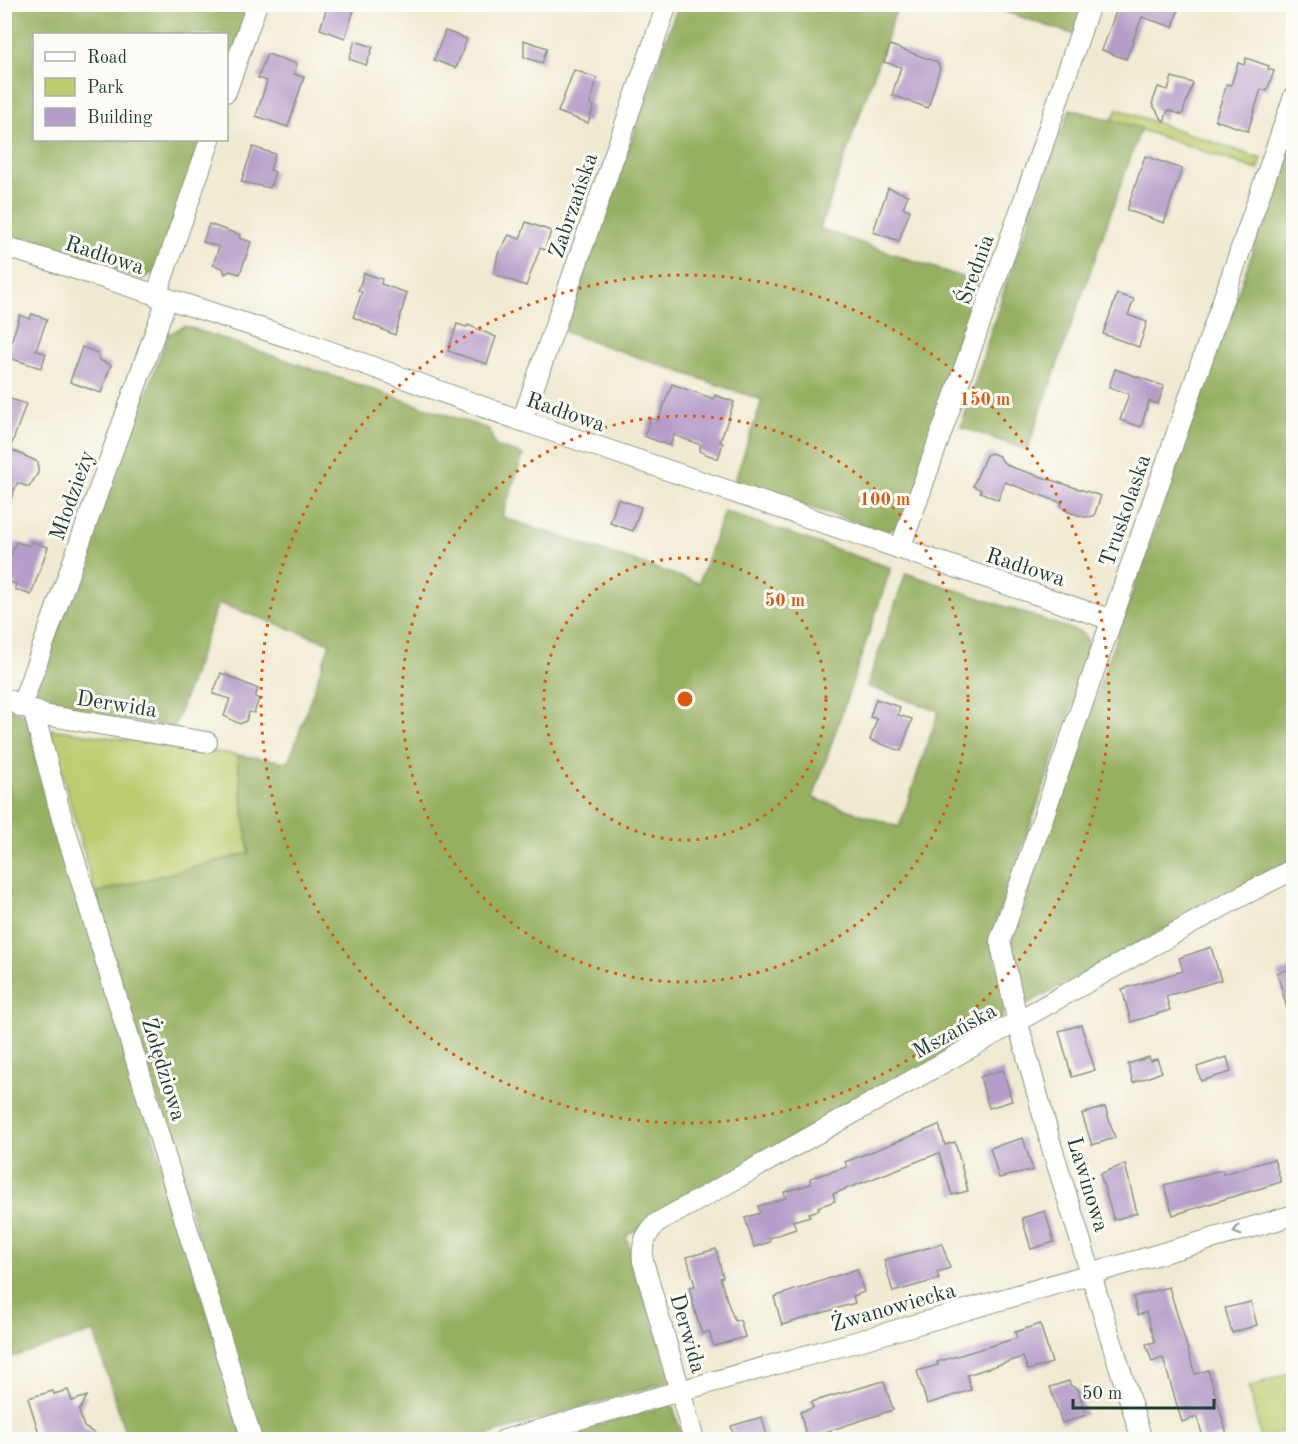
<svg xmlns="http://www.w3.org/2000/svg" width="1298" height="1444" viewBox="0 0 1298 1444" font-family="'Old Standard TT',serif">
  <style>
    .green { fill: #bdcc6f; stroke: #6e8452; stroke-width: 1.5 }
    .forest { fill: #96b062; stroke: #5a764b; stroke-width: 1.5 }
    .building { fill: #b69dc9 }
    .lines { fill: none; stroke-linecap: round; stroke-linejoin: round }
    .minor-casing { stroke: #889483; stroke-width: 22 }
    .minor { stroke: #fff; stroke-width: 20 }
    .oneway { stroke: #8f9e9a }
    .ring { fill: none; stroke: #de580e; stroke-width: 3; stroke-dasharray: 3 6 }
    .labels { text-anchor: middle; stroke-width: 6; stroke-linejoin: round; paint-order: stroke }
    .street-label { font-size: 22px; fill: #1f3d34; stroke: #fdfcf7 }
    .centre { fill: #de580e; stroke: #fdfcf7; stroke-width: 3 }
    .ring-label { font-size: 18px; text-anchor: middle; font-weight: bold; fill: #de580e; stroke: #fdfcf7; stroke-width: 6; stroke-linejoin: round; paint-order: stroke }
  </style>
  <rect width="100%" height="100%" fill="#fdfcf7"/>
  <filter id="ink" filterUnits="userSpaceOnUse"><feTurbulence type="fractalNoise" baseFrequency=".0167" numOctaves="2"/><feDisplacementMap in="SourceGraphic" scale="12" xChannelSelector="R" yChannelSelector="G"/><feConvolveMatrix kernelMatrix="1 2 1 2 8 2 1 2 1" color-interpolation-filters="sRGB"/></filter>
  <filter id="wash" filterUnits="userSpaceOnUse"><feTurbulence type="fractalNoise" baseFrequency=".008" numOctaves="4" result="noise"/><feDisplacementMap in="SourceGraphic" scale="24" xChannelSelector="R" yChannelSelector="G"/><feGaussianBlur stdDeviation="1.35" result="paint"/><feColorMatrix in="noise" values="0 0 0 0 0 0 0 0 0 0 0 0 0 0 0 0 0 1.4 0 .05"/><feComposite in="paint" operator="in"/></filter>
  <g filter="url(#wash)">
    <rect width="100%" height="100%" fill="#f1ead2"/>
    <!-- green -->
    <g class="green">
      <path d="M1117,109L1262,159L1258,170L1112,120Z"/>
      <path d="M50,729L237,755L249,853L95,893Z"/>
      <path d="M1293,1371V1428L1261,1439L1249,1387Z"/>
    </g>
    <!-- forest -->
    <g class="forest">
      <path d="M5,5H250L227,74L226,34H34V140H204L158,270L142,279L5,234Z"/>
      <path d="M678,5H898L820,229L985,285L905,523L886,532L734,483L762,400L565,332Z"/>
      <path d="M985,5H1085L1075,35Z"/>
      <path d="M1070,109L1141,128L1027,450L961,427L1006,284Z"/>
      <path d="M1293,137V859L1027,1004L1009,942Z"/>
      <path d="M185,326L489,429L495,446L523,455L502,517L699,583L724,511L891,568L813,798L899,827L939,711L867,686L906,573L1083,633L1092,649L1002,905C999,916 993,930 993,941C993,972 1019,995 997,1026L626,1236L672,1381L474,1439H259L95,893L249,853L237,755L289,762L330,643L218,603L174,728L28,705L63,619L139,393L146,395L168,334Z"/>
      <path d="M4,707L26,715L245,1439H127L94,1332L5,1359Z"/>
      <path d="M672,1404L683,1439L541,1440Z"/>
    </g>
    <g id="blocks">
      <!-- building -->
      <g class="building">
        <path d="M328,4H356L345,38L320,29Z"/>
        <path d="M1113,4H1180L1173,27L1142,17L1126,59L1102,50L1117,9L1113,8Z"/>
        <path d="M445,31L467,39L456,68L434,60Z"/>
        <path d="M524,40L547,48L542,63L524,57Z"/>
        <path d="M355,41L373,47L366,65L349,59Z"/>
        <path d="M890,45L937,62L940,68L928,108L892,95L901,67L884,62Z"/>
        <path d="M267,54L297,64L294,74L304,77L288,127L256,116L267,81L258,78Z"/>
        <path d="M1246,58L1269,66L1268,69L1274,71L1267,91L1261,89L1248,131L1215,120L1227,84L1231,85L1238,63L1244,65Z"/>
        <path d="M574,70L597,78L590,104L594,106L588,123L558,112Z"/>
        <path d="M1172,77L1193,83L1182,115L1168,110L1164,122L1152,104L1158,87L1168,90Z"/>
        <path d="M253,147L275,154L270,170L275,172L270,188L241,182Z"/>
        <path d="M1145,156L1182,169L1164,223L1127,210Z"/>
        <path d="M888,188L908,195L903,208L910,210L899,241L873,232Z"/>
        <path d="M526,222L551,231L545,250L540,248L526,286L494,274L498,254L509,235L520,239Z"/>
        <path d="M209,224L240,235L239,238L251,242L240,274L230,271L225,274L223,268L213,265L219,247L203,242Z"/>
        <path d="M364,273L382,279L381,284L407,293L395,335L353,317L362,292L358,291Z"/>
        <path d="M1117,294L1134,299L1128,315L1147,322L1139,347L1103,334Z"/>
        <path d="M32,314L47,319L36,350L46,354L41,368L6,357L20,315L30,319Z"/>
        <path d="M457,324L467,327L468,325L496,337L487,364L448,351Z"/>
        <path d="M82,347L98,353L99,360L111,365L101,393L70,382Z"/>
        <path d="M1115,369L1164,386L1158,404L1149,401L1141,427L1120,420L1129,394L1109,387Z"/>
        <path d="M672,384L714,399L715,395L734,402L720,442L723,443L718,459L699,451L701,445L674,435L670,446L644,436L651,418L658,421Z"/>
        <path d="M4,397L26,404L10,449L38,462V473L29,487L17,483L6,513Z"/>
        <path d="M991,453L999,456L1003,462L1011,467L1101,496L1094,516L1085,517L1069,512L1061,507L1062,503L1005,482L998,500L980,492L981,490L973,486L986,455Z"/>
        <path d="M618,499L641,507L633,531L610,523Z"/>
        <path d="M16,542L30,546L32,542L48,547L31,595L15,589L16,584L4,580V572Z"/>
        <path d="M221,673L258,689L255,697L259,699L254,713L249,712L246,721L240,724L224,716L230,699L213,694Z"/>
        <path d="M876,699L900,707L898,715L912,719L901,751L870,740L877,719L870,717Z"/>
        <path d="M1211,947L1221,980L1166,996L1170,1010L1131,1022L1122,989L1183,971L1179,958Z"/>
        <path d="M1293,968V1014L1289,1015L1277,973Z"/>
        <path d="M1081,1025L1095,1070L1072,1077L1059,1031Z"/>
        <path d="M1149,1057L1150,1061L1157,1059L1162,1072L1133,1083L1128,1064Z"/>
        <path d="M1227,1057L1231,1072L1201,1081L1197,1067Z"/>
        <path d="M1003,1070L1012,1101L989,1108L980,1077Z"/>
        <path d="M1105,1107L1115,1138L1092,1145L1082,1114Z"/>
        <path d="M939,1125L945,1145L955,1142L968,1191L952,1195L939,1153L833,1194L835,1201L818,1207L819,1210L809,1213L810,1216L793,1221L796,1229L769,1238L770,1242L754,1247L745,1218L760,1213L758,1206L786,1198L784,1192L811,1184L810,1178L847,1167L845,1162Z"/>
        <path d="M1023,1138L1033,1170L999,1178L990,1148Z"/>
        <path d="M1274,1159L1281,1182L1173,1215L1164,1185L1222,1170L1223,1174Z"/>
        <path d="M1125,1164L1137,1213L1114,1220L1100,1174Z"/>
        <path d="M1045,1211L1054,1242L1031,1249L1022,1218Z"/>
        <path d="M942,1244L950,1268L937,1272L939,1279L893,1292L884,1260Z"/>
        <path d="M716,1249L723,1277L720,1278L729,1306L735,1321L740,1320L745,1337L714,1346L709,1331L702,1334L696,1315L689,1287L695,1286L687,1257Z"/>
        <path d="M857,1269L864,1292L853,1296L855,1303L782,1325L774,1297Z"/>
        <path d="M1169,1287L1195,1374L1208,1370L1227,1434L1204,1440L1197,1417L1182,1422L1163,1358L1152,1362L1146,1344L1155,1342L1146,1312L1138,1315L1133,1297Z"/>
        <path d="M1251,1302L1257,1325L1232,1333L1225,1308Z"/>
        <path d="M1040,1324L1052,1363L1028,1370L1023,1357L967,1375L971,1390L927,1404L917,1371L938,1365L937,1362L1017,1338L1015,1332Z"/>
        <path d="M884,1381L893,1410L807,1438L800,1412L813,1408L811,1402Z"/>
        <path d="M1069,1381L1071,1386L1078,1389L1086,1415L1062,1423L1050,1387Z"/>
        <path d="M68,1390L72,1401L87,1396L79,1411L84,1427L105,1440H41L28,1398L53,1391L54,1394Z"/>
        <path d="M762,1417L768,1440H735L731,1426Z"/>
      </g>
    </g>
  </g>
  <g filter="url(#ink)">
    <use href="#blocks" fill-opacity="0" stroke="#889483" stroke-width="1.5"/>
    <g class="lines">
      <defs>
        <g id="minor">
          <path d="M226,92L257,4"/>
          <path d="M4,246L312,345L522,421L1112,620"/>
          <path d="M156,296L210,140"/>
          <path d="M522,421L667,4"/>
          <path d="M900,549L1037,163L1090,4"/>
          <path d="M4,698L44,715L207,742"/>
          <path d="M21,707L167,299"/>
          <path d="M34,713L61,815L252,1440"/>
          <path d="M504,1440L859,1341L1294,1215"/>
          <path d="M694,1440L643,1261C641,1246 645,1234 657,1223L1234,900L1294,869"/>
          <path d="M1142,1440L1052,1148L1018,1023L1000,941L1294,96"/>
        </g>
      </defs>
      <!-- minor casing -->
      <use href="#minor" class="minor-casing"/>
      <!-- minor -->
      <use href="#minor" class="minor"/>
    </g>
    <!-- one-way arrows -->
    <defs><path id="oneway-chevron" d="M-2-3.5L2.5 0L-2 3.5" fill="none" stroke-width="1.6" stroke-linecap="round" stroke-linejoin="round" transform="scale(1.5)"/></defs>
    <use class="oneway" href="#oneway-chevron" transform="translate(1237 1231) rotate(164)"/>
  </g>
  <!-- distance rings -->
  <g class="ring">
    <circle cx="685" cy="699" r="141"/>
    <circle cx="685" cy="699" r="283"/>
    <circle cx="685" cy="699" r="424"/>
  </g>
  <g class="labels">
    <!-- street labels -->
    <g class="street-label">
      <text transform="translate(572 205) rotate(-71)" y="8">Zabrzańska</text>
      <text transform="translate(105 254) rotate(18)" y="8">Radłowa</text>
      <text transform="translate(974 269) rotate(-70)" y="8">Średnia</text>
      <text transform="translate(566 411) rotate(19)" y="8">Radłowa</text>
      <text transform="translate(71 495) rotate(-70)" y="8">Młodzieży</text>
      <text transform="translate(1124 510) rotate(-71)" y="8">Truskolaska</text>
      <text transform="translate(1026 566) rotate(18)" y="8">Radłowa</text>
      <text transform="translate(117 703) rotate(9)" y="8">Derwida</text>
      <text transform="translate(954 1030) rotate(-29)" y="8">Mszańska</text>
      <text transform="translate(165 1069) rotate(73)" y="8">Żołędziowa</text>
      <text transform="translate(1089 1184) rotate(73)" y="8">Lawinowa</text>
      <text transform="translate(893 1306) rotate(-16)" y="8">Żwanowiecka</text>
      <text transform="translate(689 1333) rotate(74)" y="8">Derwida</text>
    </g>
  </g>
  <circle cx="685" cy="699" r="9" class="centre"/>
  <g class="ring-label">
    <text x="985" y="405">150 m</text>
    <text x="885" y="505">100 m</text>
    <text x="785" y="606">50 m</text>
  </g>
  <!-- margin -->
  <rect width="1298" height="1444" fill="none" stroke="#fdfcf7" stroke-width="24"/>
  <!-- legend -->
  <rect x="33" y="33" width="195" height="108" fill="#fdfcf7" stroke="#a4b0a9" stroke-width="1.5"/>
  <rect x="45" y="52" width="30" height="9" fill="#ffffff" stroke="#a4b0a9" stroke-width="1.5"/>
  <text x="87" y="63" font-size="18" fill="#1f3d34">Road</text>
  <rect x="45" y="78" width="30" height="18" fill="#bdcc6f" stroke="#a4b0a9" stroke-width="1.5"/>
  <text x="87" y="93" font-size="18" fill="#1f3d34">Park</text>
  <rect x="45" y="108" width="30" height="18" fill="#b69dc9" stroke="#a4b0a9" stroke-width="1.5"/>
  <text x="87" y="123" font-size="18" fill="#1f3d34">Building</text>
  <!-- scale -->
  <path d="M1073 1399v9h141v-9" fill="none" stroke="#1f3d34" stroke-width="3"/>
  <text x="1082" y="1399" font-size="18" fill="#1f3d34" stroke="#fdfcf7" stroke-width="4.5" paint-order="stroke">50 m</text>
</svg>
